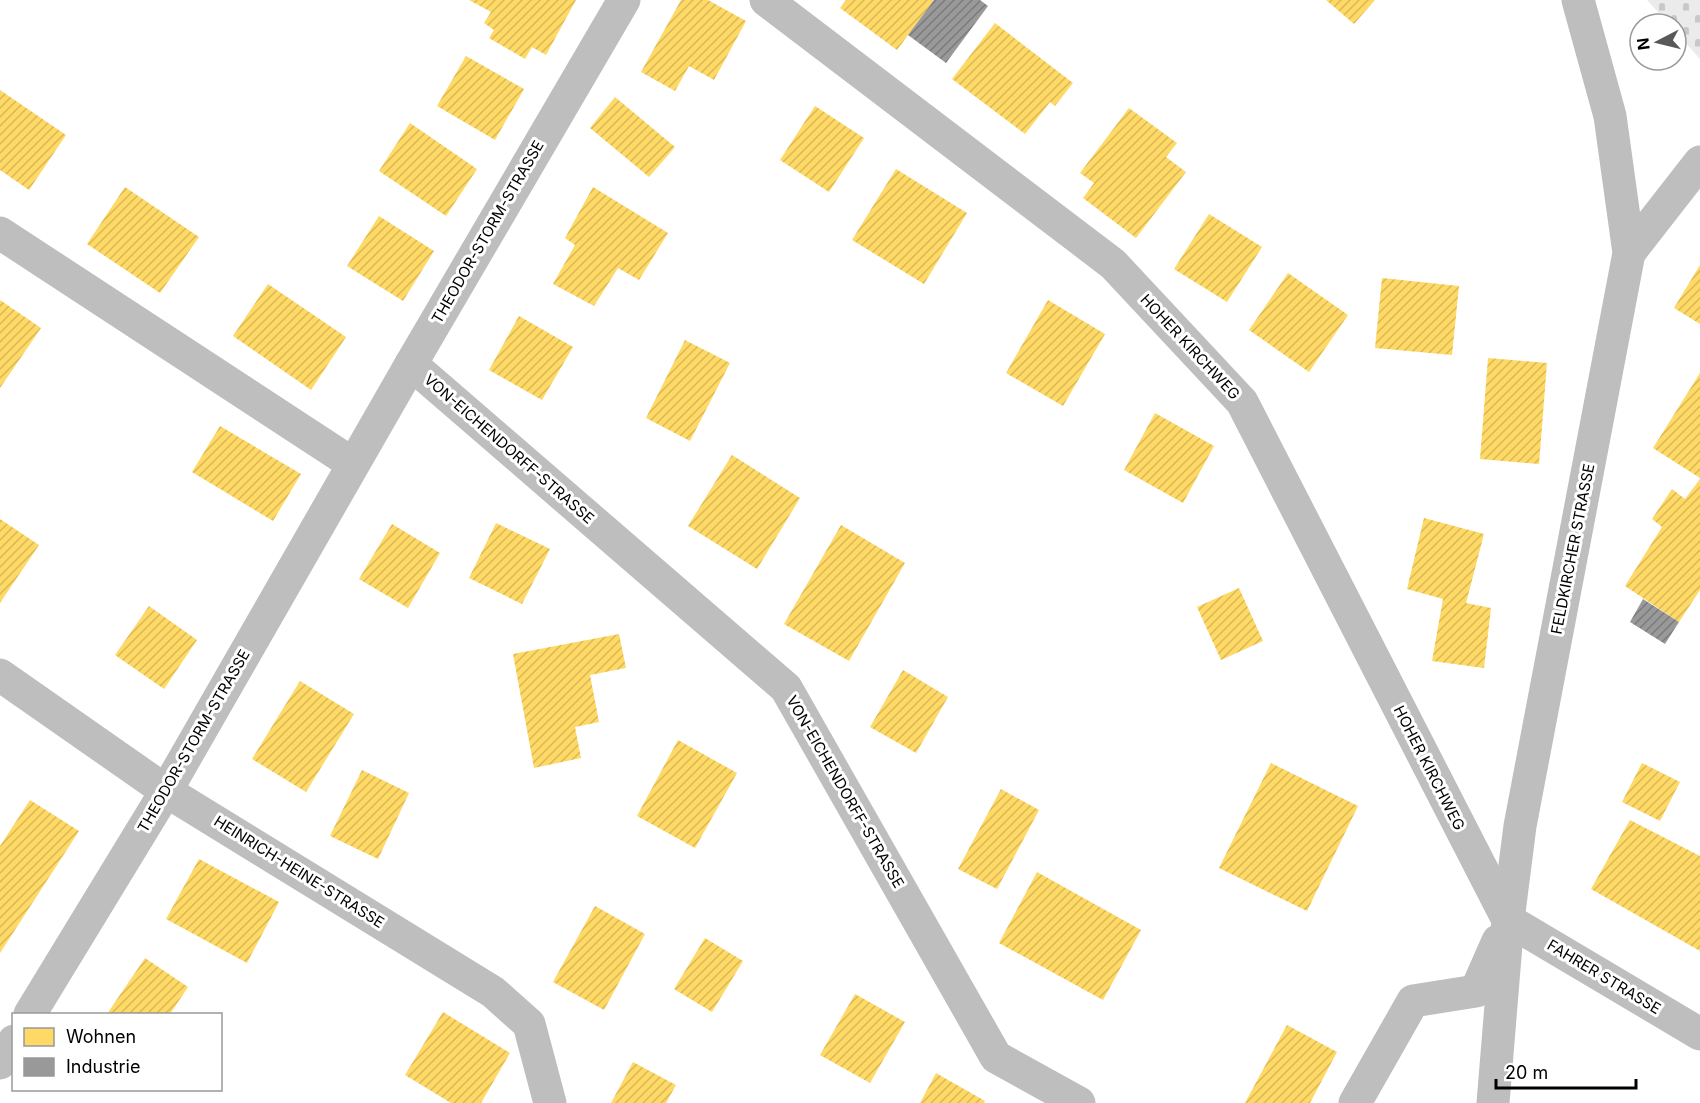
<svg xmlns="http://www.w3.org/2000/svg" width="1700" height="1103" viewBox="0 0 1700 1103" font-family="Inter,sans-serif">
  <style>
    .cemetery { fill: url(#cemetery-stones) }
    .homes { fill: url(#homes-hatch) }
    .industry { fill: url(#industry-hatch) }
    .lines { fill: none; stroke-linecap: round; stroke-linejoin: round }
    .minor { stroke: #bebebe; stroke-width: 33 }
    .labels { text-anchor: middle; stroke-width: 6; stroke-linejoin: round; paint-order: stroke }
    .street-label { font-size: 15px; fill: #000; stroke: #fff }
  </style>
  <defs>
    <pattern id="cemetery-stones" width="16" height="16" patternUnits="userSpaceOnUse" patternTransform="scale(1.5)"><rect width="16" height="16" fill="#ebebeb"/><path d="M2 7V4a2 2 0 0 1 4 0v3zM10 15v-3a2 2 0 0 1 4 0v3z" fill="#c8c8c8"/></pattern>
    <pattern id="homes-hatch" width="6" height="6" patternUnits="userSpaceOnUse" patternTransform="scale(1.5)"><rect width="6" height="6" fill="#ffd966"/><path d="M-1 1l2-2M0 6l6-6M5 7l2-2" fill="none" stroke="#d9b857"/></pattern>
    <pattern id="industry-hatch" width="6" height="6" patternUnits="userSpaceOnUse" patternTransform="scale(1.5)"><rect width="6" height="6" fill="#999"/><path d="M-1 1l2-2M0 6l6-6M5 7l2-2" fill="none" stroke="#7a7a7a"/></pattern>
  </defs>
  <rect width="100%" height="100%" fill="#fff"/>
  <!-- cemetery -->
  <path class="cemetery" d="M1647,0H1700V59L1676,32V24H1669Z"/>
  <!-- homes -->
  <g class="homes">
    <path d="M469,0H576L546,55L532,47L525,59L489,38L494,30L484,23L491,12Z"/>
    <path d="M681,0H708L746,21L714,80L689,66L675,91L641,72Z"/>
    <path d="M846,0H934L897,50L840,8Z"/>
    <path d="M1326,0H1375L1354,24Z"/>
    <path d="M995,23L1073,83L1055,106L1050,102L1025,134L952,79Z"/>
    <path d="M466,56L524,89L495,140L437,106Z"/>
    <path d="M0,90L66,135L29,190L0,170Z"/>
    <path d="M615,97L675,147L649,177L590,128Z"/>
    <path d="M815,106L864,138L829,192L780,160Z"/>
    <path d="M1129,108L1177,143L1166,157L1186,172L1136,238L1083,198L1094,183L1080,173Z"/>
    <path d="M410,123L477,169L446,216L379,171Z"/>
    <path d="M896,169L967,213L924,284L852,240Z"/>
    <path d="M125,187L199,237L160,293L87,244Z"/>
    <path d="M593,187L668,233L639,280L618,268L594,306L553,284L575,245L565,238Z"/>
    <path d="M1209,214L1262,247L1227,302L1174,269Z"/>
    <path d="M379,216L434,251L403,301L347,266Z"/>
    <path d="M1700,265V324L1674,308Z"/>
    <path d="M1288,273L1348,315L1309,372L1249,330Z"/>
    <path d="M1382,278L1459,286L1452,355L1375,348Z"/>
    <path d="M268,284L346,337L311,390L233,336Z"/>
    <path d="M0,300L41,328L0,388Z"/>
    <path d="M1048,300L1105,334L1063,406L1006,373Z"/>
    <path d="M519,316L573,347L542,400L489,370Z"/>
    <path d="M685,340L730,363L690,441L646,418Z"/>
    <path d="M1488,358L1547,363L1539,464L1480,459Z"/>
    <path d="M1700,373V478L1653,448Z"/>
    <path d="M1155,413L1214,446L1183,503L1124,470Z"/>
    <path d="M220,426L301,474L273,521L192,472Z"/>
    <path d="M732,455L800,498L757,569L688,526Z"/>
    <path d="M1700,479V590L1679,622L1625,586L1662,527L1652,519L1672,489L1685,499Z"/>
    <path d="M1424,518L1484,534L1466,603L1491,608L1484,668L1432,661L1443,599L1407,589Z"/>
    <path d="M0,519L39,545L0,603Z"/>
    <path d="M496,523L550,549L522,604L469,578Z"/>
    <path d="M392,524L440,553L408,608L359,579Z"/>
    <path d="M841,525L905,563L849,661L784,624Z"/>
    <path d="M1239,588L1263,641L1221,660L1197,607Z"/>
    <path d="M149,606L197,640L164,689L115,655Z"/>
    <path d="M619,634L626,668L590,675L599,722L575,727L581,758L534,768L513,654Z"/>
    <path d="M903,670L948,697L916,753L870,727Z"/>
    <path d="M300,681L354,714L306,792L252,759Z"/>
    <path d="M678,740L737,773L695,848L637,816Z"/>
    <path d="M1271,763L1358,806L1307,911L1219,868Z"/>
    <path d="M1642,763L1680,782L1660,821L1622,802Z"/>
    <path d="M362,770L409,793L378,859L330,836Z"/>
    <path d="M1001,789L1039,810L997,889L958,869Z"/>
    <path d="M30,800L79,831L0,953V846Z"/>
    <path d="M1630,820L1700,856V951L1591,889Z"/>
    <path d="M199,859L279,902L247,963L166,919Z"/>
    <path d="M1037,872L1141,930L1103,1000L999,943Z"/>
    <path d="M595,906L645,934L604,1010L553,982Z"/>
    <path d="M705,938L743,961L712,1012L674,989Z"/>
    <path d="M145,958L188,987L170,1014H107Z"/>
    <path d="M855,994L905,1022L870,1083L820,1055Z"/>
    <path d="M443,1012L510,1053L481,1103H451L405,1075Z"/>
    <path d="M1287,1025L1337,1052L1310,1103H1245Z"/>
    <path d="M633,1062L676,1085L666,1103H611Z"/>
    <path d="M936,1073L985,1101L984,1103H920Z"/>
  </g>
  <!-- industry -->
  <g class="industry">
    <path d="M934,0H980L988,6L946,63L908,35Z"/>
    <path d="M1643,599L1679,622L1665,644L1630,622Z"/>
  </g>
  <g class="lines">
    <!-- minor -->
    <g class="minor">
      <path d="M766,0L1113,264L1242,402L1508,920"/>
      <path d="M0,233L353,464"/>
      <path d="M1629,253L1700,162"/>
      <path d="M411,364L786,688L996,1057L1079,1103"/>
      <path d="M0,675L166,791L493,992L529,1024L550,1103"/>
      <path d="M1508,920L1700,1034"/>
      <path d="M30,1014L166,791L411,364L624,0"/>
      <path d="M0,1063L14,1041"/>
      <path d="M1355,1103L1413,1001L1476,991L1498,941"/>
      <path d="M1493,1103L1508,920L1520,826L1629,253L1610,116L1578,0"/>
    </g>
  </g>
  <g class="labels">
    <!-- street labels -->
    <g class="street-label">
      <text transform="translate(488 232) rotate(-60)" y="5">THEODOR-STORM-STRASSE</text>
      <text transform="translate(1190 347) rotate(47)" y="5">HOHER KIRCHWEG</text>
      <text transform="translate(509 449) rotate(41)" y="5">VON-EICHENDORFF-STRASSE</text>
      <text transform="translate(1573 549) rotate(-79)" y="5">FELDKIRCHER STRASSE</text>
      <text transform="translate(194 741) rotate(-60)" y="5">THEODOR-STORM-STRASSE</text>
      <text transform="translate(1429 768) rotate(63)" y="5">HOHER KIRCHWEG</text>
      <text transform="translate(845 792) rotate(60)" y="5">VON-EICHENDORFF-STRASSE</text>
      <text transform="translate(299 872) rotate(32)" y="5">HEINRICH-HEINE-STRASSE</text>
      <text transform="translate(1604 977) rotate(31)" y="5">FAHRER STRASSE</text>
    </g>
  </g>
  <!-- legend -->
  <rect x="12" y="1013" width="210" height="78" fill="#ffffff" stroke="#999999" stroke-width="1.5"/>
  <rect x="24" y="1028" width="30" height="18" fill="#ffd966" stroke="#999999" stroke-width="1.5"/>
  <text x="66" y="1043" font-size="18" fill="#000000">Wohnen</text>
  <rect x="24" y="1058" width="30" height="18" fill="#999999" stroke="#999999" stroke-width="1.5"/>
  <text x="66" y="1073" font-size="18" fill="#000000">Industrie</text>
  <!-- north arrow -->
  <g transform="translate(1658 42) rotate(263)"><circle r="28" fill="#ffffff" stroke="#999999" stroke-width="1.5"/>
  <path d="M0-4.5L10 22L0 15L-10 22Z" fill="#595959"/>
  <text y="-9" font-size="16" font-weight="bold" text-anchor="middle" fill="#000000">N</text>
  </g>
  <!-- scale -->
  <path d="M1496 1079v9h140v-9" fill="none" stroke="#000000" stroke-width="3"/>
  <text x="1505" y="1079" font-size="18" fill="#000000" stroke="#ffffff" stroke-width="4.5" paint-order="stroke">20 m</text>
</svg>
